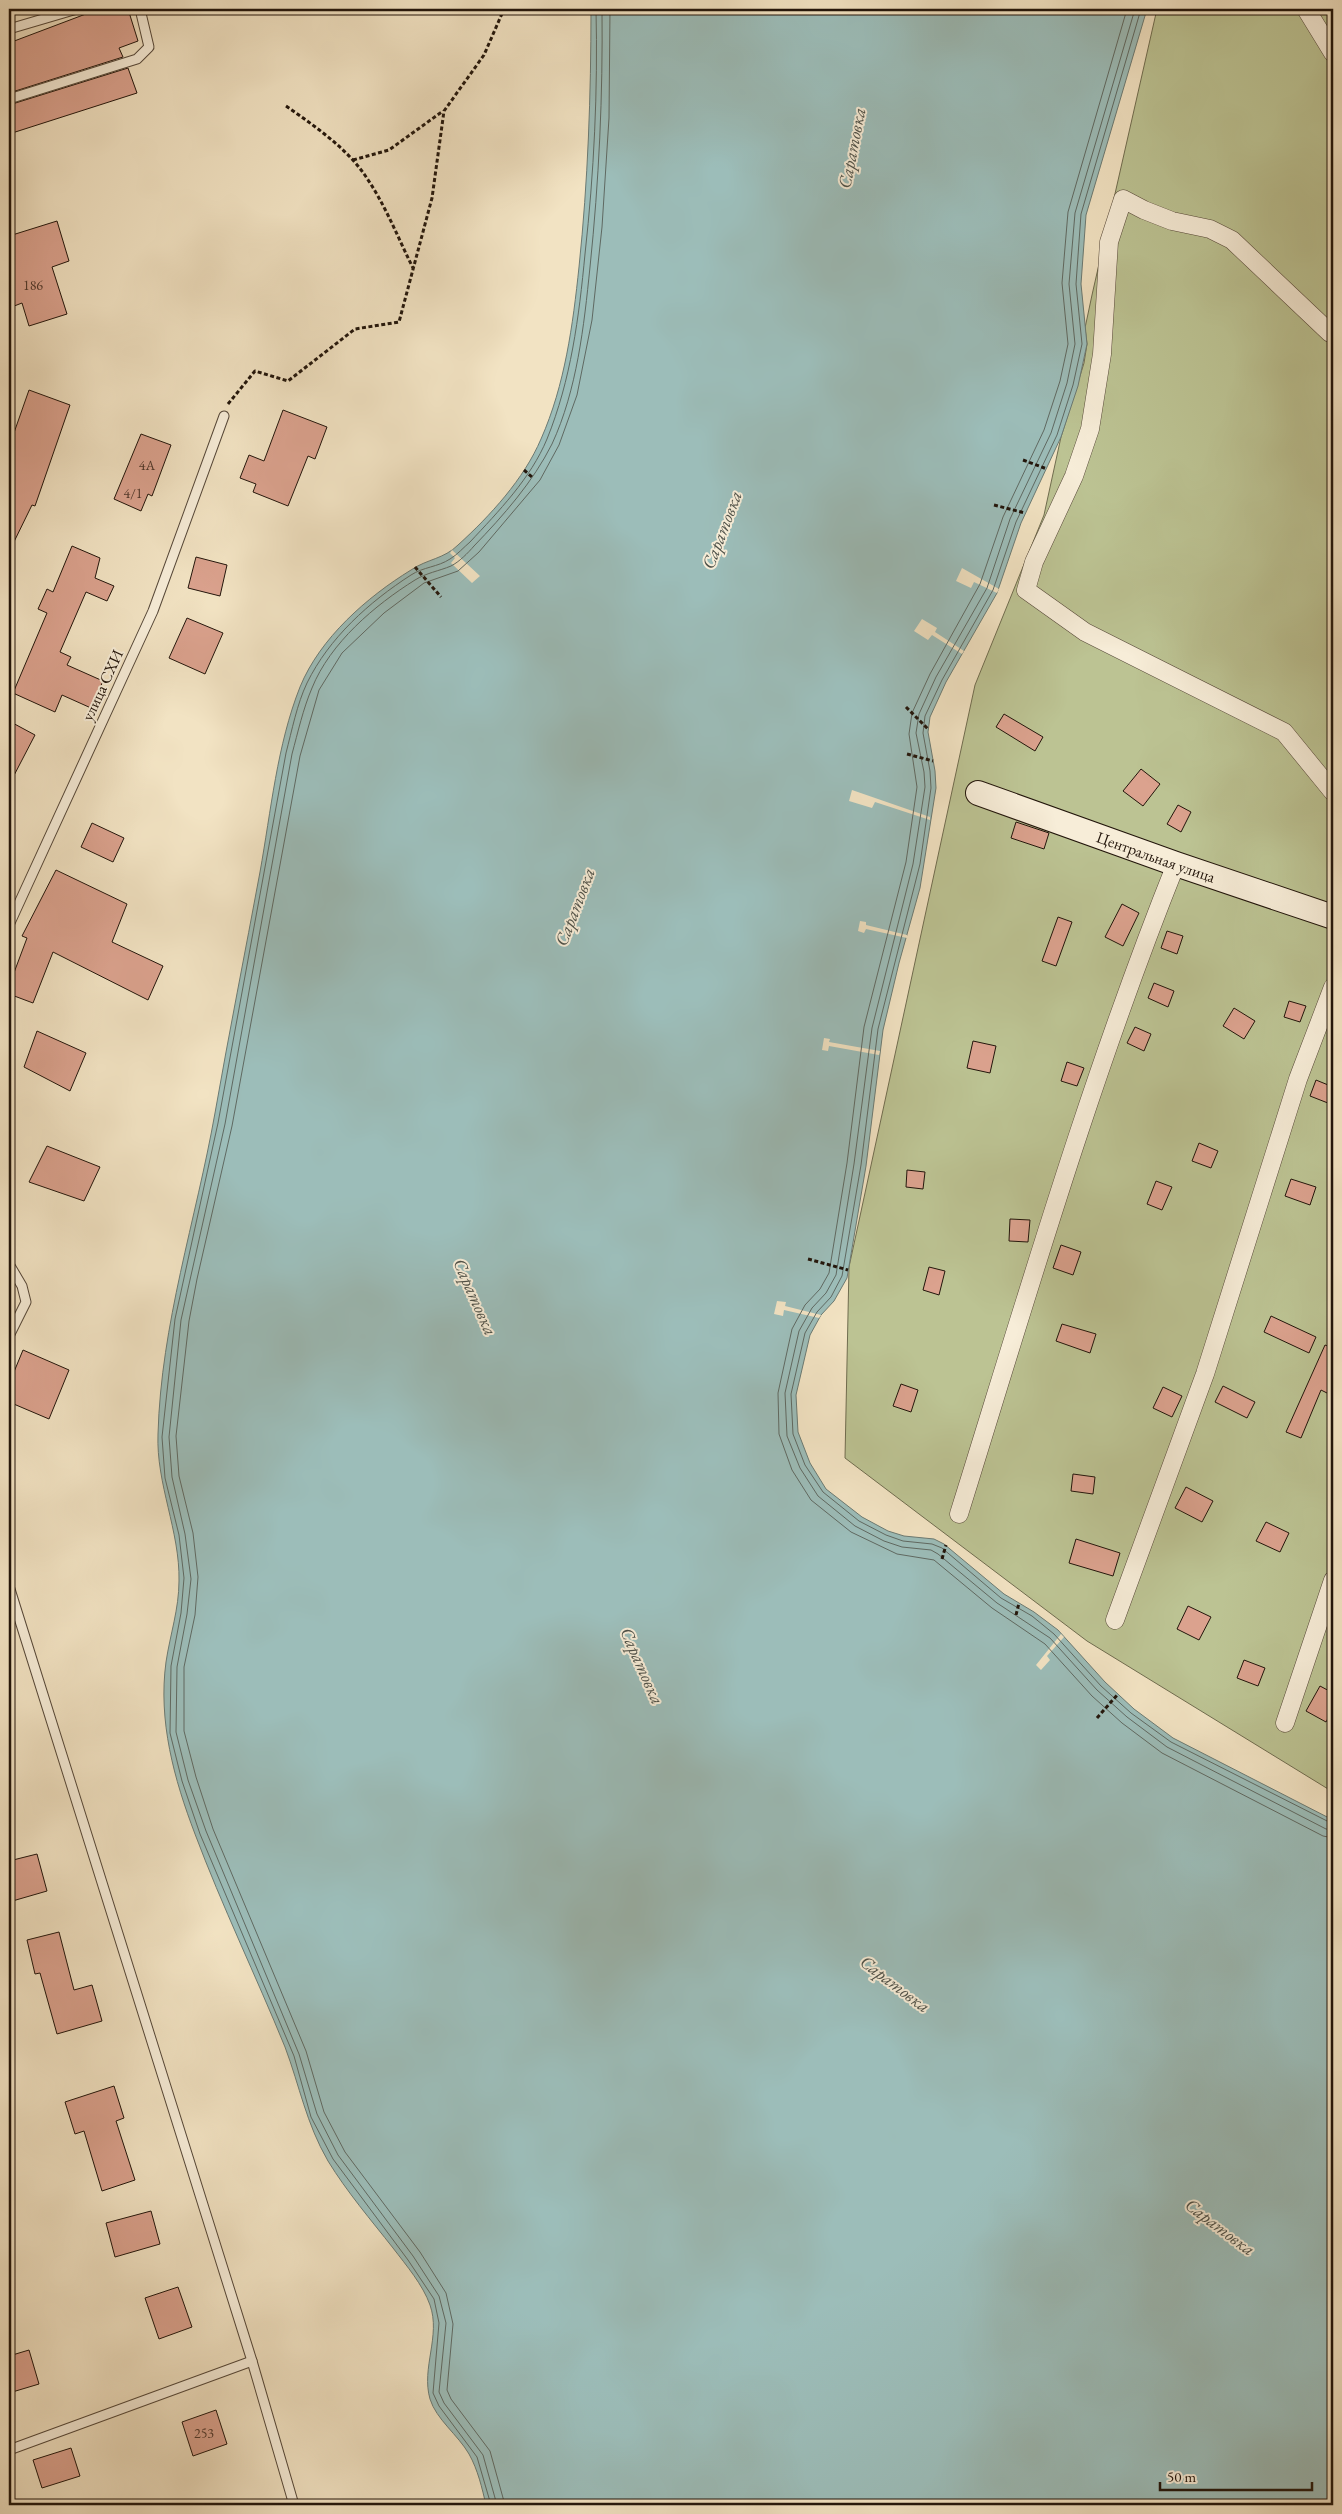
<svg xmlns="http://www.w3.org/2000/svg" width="1342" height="2514" viewBox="0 0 1342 2514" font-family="'EB Garamond',serif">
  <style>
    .green { fill: #bcc393; stroke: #6f6c4f }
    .water { fill: #9cbdb9; stroke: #6b7a73 }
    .pier { fill: #f2e3c3 }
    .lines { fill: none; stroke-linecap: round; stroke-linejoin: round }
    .shore { stroke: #5f6962; stroke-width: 1 }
    .building { fill: #dba28e; stroke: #22150b }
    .lane-casing { stroke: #564839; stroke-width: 11 }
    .street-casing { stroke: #564839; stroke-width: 19 }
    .secondary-casing { stroke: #22150b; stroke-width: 26 }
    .path { stroke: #22150b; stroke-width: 3; stroke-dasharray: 4 2.5; stroke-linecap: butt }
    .lane { stroke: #f7edd8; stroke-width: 9 }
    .street { stroke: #f7edd8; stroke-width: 18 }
    .secondary { stroke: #f7edd8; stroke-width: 24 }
    .labels { text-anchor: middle; stroke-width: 4; stroke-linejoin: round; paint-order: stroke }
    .number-label { font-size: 14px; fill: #50382c }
    .street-label { font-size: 16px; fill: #22150b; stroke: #f7edd8 }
    .water-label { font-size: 18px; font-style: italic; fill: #4d5048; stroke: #f7edd8 }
  </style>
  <rect width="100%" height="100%" fill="#f2e3c3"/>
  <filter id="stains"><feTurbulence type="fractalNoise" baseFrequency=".004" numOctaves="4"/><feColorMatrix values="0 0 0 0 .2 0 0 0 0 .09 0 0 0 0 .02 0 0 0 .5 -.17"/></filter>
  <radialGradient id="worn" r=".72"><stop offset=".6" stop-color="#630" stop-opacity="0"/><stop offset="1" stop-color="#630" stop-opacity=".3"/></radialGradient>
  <!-- green -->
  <path class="green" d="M1157,9H1333V1792L1087,1641L845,1458L849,1267L975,685L1044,515L1061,437L1084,363L1087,344L1085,328L1092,295Z"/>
  <!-- water -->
  <path class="water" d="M591,9H1147L1086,215L1081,284L1087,344L1078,386L1061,437L1021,523L997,593L946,682L930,717L928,732L935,771L936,788L920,888L899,963L883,1030L866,1166L847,1278L834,1301L821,1315L810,1335L796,1395L798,1432L810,1463L826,1489L862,1517L888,1531L904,1536L934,1539L944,1544L1004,1594L1034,1612L1058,1630L1105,1682L1134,1709L1173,1738L1333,1820V2505H486C482,2488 478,2470 469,2454C458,2435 436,2419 430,2399C421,2368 441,2336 430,2305C423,2285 406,2265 393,2248C371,2220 347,2192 328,2161C306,2123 300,2087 285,2047C256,1976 222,1906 195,1834C174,1779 158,1721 166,1662C170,1635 179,1609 179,1581C180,1531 156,1484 158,1434C161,1324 196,1220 215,1113C229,1033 245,953 260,872C271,811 277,745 300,687C320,638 367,597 411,570C427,559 444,559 458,545C490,516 524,479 541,439C565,385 573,324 579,267C588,181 591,95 591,9Z"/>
  <!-- pier -->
  <g class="pier">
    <path d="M452,550L480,576L472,583L451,563L455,558L450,553Z"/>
    <path d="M962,568L999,589L997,593L974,582L971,588L956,581Z"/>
    <path d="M922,619L937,628L935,632L964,651L962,654L932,635L928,640L914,631Z"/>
    <path d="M852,790L930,817V820L875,802L872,808L849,801Z"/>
    <path d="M860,921L866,922V925L907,935V938L866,929L864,933L858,931Z"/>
    <path d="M824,1038L830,1039L829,1042L880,1051L879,1055L829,1046L828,1051L822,1050Z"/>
    <path d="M777,1301L786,1302L785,1306L821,1315L819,1318L784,1310L783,1316L774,1314Z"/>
    <path d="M1061,1634L1064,1637L1047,1656L1050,1660L1041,1670L1036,1665Z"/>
  </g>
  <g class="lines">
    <!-- shore -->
    <g class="shore">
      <path d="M1127,9L1068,212L1062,283L1068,344L1060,381L1044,430L1003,517L980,584L930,674L912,713L909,734L917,787L906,862L864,1027L847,1163L829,1273L820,1289L805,1305L792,1329L778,1393L779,1434L792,1470L811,1500L851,1532L897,1554L934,1560L992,1608L1045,1644L1092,1696L1122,1723L1162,1753L1323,1836L1333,1838"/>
      <path d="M1135,9L1075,213L1069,284L1075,344L1067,383L1051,433L1010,519L987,588L936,677L919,714L916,733L924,772L925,787L913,864L872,1028L854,1164L836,1275L826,1293L812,1308L799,1331L785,1393L787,1436L800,1468L818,1496L855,1526L884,1541L902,1547L931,1550L938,1554L997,1603L1050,1638L1097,1690L1127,1717L1167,1747L1326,1829L1333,1830"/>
      <path d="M1141,9L1081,214L1076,284L1082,344L1073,385L1057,435L1016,522L993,590L942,680L925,716L923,733L930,771L931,788L920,864L878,1029L861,1165L842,1276L831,1297L817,1312L805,1333L791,1394L793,1434L805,1465L823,1492L859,1521L886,1535L903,1541L932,1544L942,1548L1001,1598L1032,1616L1054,1634L1101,1686L1131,1713L1171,1742L1333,1824"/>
      <path d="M491,2505L477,2457L439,2406L433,2393L439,2323L434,2299L408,2260L333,2159L311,2117L294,2056L200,1834L182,1781L170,1733L171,1666L181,1613L184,1578L179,1535L165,1478L162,1437L175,1319L218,1123L286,753C292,730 297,704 307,683C329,638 369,602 411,575C423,567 438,567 450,559C457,555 464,547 470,542C498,512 531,478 547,439C571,380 579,317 585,254C594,173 598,91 596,9"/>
      <path d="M497,2505L483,2455L444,2403L439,2392L446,2323L439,2296L413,2256L338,2155L317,2114L299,2054L206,1831L188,1780L176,1732L177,1667L187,1614L191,1579L185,1534L172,1477L169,1437L181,1320L225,1124L292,754C298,732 303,709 312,688C330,643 375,605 415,580C426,573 439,571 451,566C459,562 468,553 474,546C503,516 533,482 552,444C577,390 584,326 590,267C599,181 603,95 602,9"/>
      <path d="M505,2505L490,2451L451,2399L447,2390L453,2324L446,2293L420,2252L345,2152L324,2112L306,2051L213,1829L196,1777L184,1731V1667L195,1615L198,1577L193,1533L179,1476L176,1436L189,1321L197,1279L232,1126L300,756L319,690L342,653L384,613L424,583L458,571L479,552L540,480L559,445L577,395L592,320L602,227L609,118L610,9"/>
    </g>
  </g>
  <!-- building -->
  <g class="building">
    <path d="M99,9H128L138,41L119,48L123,57L9,93V43Z"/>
    <path d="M128,68L137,93L9,134V105Z"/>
    <path d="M57,221L69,261L52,267L67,314L29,326L22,303L9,308V236Z"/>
    <path d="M29,390L70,405L35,506L32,505L9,552V447Z"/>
    <path d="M283,410L327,427L315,459L308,456L288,506L253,492L256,484L240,478L249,455L264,461Z"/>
    <path d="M141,434L171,445L152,496L148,494L141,511L114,499Z"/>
    <path d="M72,546L100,558L95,578L114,586L107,601L86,592L60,652L71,657L67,665L103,681L91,708L62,695L55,712L13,693L47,613L38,609L47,589L53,592Z"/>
    <path d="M196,557L227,565L220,596L188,588Z"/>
    <path d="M187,618L223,633L205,674L169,658Z"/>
    <path d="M1004,714L1043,737L1035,751L996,727Z"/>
    <path d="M9,721L35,735L9,785Z"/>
    <path d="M1141,769L1160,784L1143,806L1123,791Z"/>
    <path d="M1178,805L1191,812L1181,832L1167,824Z"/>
    <path d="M1016,822L1049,833L1044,849L1011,838Z"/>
    <path d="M92,823L124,838L113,862L81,847Z"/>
    <path d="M56,870L127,904L112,942L163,966L148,1000L53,952L33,1003L9,994V986L27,938L22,936Z"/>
    <path d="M1122,904L1139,913L1123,946L1105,937Z"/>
    <path d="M1058,917L1072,922L1056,966L1042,961Z"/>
    <path d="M1167,931L1183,936L1177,954L1161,948Z"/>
    <path d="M1154,983L1174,991L1168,1007L1148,998Z"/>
    <path d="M1289,1001L1306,1006L1300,1022L1284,1017Z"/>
    <path d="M1234,1008L1255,1021L1244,1039L1223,1026Z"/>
    <path d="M1135,1027L1151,1034L1144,1051L1127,1043Z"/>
    <path d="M37,1031L86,1053L70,1091L24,1067Z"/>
    <path d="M973,1041L996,1046L990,1073L967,1068Z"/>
    <path d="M1067,1062L1084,1068L1077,1086L1061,1081Z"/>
    <path d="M1316,1080L1333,1087V1105L1310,1096Z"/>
    <path d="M1199,1143L1218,1151L1211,1168L1192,1161Z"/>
    <path d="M47,1146L100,1167L84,1201L29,1182Z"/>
    <path d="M907,1170L925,1172L923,1189L906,1187Z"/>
    <path d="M1291,1179L1316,1187L1310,1205L1285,1196Z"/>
    <path d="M1156,1181L1172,1187L1162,1210L1147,1204Z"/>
    <path d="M1010,1219L1030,1220L1028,1242L1009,1241Z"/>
    <path d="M1061,1245L1081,1252L1073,1275L1053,1268Z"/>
    <path d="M929,1267L945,1271L939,1295L923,1290Z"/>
    <path d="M1271,1316L1316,1337L1309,1353L1264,1332Z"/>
    <path d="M1062,1324L1096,1334L1090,1353L1056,1341Z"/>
    <path d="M1325,1345L1333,1348V1361L1330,1369L1333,1371V1396L1321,1390L1301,1438L1286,1432Z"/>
    <path d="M23,1350L69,1370L49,1419L9,1402V1384Z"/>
    <path d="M901,1384L918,1390L911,1412L893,1406Z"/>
    <path d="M1223,1386L1255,1402L1247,1418L1215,1402Z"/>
    <path d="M1163,1387L1182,1396L1172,1417L1153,1408Z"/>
    <path d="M1073,1474L1095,1477L1093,1494L1071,1491Z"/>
    <path d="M1186,1487L1213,1501L1202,1522L1175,1508Z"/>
    <path d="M1266,1522L1289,1533L1280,1552L1256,1541Z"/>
    <path d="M1076,1539L1120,1553L1113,1576L1069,1563Z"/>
    <path d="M1188,1606L1211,1617L1199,1640L1177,1629Z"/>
    <path d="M1244,1660L1265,1668L1258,1686L1237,1678Z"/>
    <path d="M1320,1686L1333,1693V1709L1326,1722L1306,1711Z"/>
    <path d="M37,1854L47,1891L9,1902V1861Z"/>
    <path d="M59,1932L74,1990L92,1985L102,2021L57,2034L40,1973L35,1974L27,1940Z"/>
    <path d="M114,2086L124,2118L116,2121L135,2180L102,2191L84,2131L75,2134L65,2102Z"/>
    <path d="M151,2211L160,2244L115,2257L106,2223Z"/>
    <path d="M178,2287L192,2327L159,2339L145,2298Z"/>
    <path d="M29,2350L39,2384L9,2393V2356Z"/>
    <path d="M216,2410L227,2444L193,2456L182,2422Z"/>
    <path d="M71,2448L80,2476L42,2488L33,2460Z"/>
  </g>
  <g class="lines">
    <defs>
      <g id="lane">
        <path d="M9,29L77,9"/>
        <path d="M9,99L137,59L149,47L140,9"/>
        <path d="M9,925L153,611L224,416"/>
        <path d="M9,1264L22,1286L26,1302L9,1336"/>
        <path d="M9,1586L252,2361L294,2505"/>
        <path d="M9,2450L252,2361"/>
      </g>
      <g id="street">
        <path d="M1306,9L1333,53"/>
        <path d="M1330,333L1232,240L1210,229L1172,221L1144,210L1123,199L1109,242L1102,354L1090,429L1074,476L1034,562L1026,590L1085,632L1284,732L1333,792"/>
        <path d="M959,1514C1027,1296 1091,1076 1176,864"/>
        <path d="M1115,1620L1205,1374L1298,1079L1333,987"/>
        <path d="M1285,1723L1333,1580"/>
      </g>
      <g id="secondary">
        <path id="s1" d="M978,793L1176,864L1333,917"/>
      </g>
    </defs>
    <!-- lane casing -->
    <use href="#lane" class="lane-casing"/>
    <!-- street casing -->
    <use href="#street" class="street-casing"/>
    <!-- secondary casing -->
    <use href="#secondary" class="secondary-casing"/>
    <!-- path -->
    <g class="path">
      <path d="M286,106C309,122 332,138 351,158C379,188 395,232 413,268"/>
      <path d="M353,160L389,150L443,111"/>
      <path d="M228,404L255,371L288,381L355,329L399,322L432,198L444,111L484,55L504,9"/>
      <path d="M1023,460L1047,469"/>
      <path d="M524,470L532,477"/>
      <path d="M994,505L1025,513"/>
      <path d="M415,567L441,597"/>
      <path d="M906,707L928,729"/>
      <path d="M907,754L933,761"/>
      <path d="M808,1259L848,1270"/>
      <path d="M942,1559L946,1545"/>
      <path d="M1016,1615L1019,1603"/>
      <path d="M1097,1718L1118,1694"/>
    </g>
    <!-- lane -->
    <use href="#lane" class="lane"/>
    <!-- street -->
    <use href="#street" class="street"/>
    <!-- secondary -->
    <use href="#secondary" class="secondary"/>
  </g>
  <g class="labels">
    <!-- number labels -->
    <g class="number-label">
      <text x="33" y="290">186</text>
      <text x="147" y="470">4А</text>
      <text x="133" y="498">4/1</text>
      <text x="204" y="2438">253</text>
    </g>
    <!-- street labels -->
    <g class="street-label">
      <text transform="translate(102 685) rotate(-65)" y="6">улица СХИ</text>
      <text dy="6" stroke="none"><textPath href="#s1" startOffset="189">Центральная улица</textPath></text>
    </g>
    <!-- water labels -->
    <g class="water-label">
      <text transform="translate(852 148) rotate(-79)" y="6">Саратовка</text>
      <text transform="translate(722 530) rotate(-69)" y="6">Саратовка</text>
      <text transform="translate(575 907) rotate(-69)" y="6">Саратовка</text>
      <text transform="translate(475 1297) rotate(66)" y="6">Саратовка</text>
      <text transform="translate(642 1666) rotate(66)" y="6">Саратовка</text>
      <text transform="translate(895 1984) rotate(37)" y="6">Саратовка</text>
      <text transform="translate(1220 2227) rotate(37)" y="6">Саратовка</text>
    </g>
  </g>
  <!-- margin -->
  <rect width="1342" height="2514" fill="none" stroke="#f2e3c3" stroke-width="30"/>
  <rect x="10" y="10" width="1322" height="2494" fill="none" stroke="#22150b" stroke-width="2.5"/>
  <rect x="15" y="15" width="1312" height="2484" fill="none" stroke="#22150b"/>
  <!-- scale -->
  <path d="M1160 2482v8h152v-8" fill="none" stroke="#22150b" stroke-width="2.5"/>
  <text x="1167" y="2482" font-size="15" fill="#22150b" stroke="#f7edd8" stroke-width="4" paint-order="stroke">50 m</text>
  <rect width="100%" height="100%" filter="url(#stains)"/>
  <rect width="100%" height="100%" fill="url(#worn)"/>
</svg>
